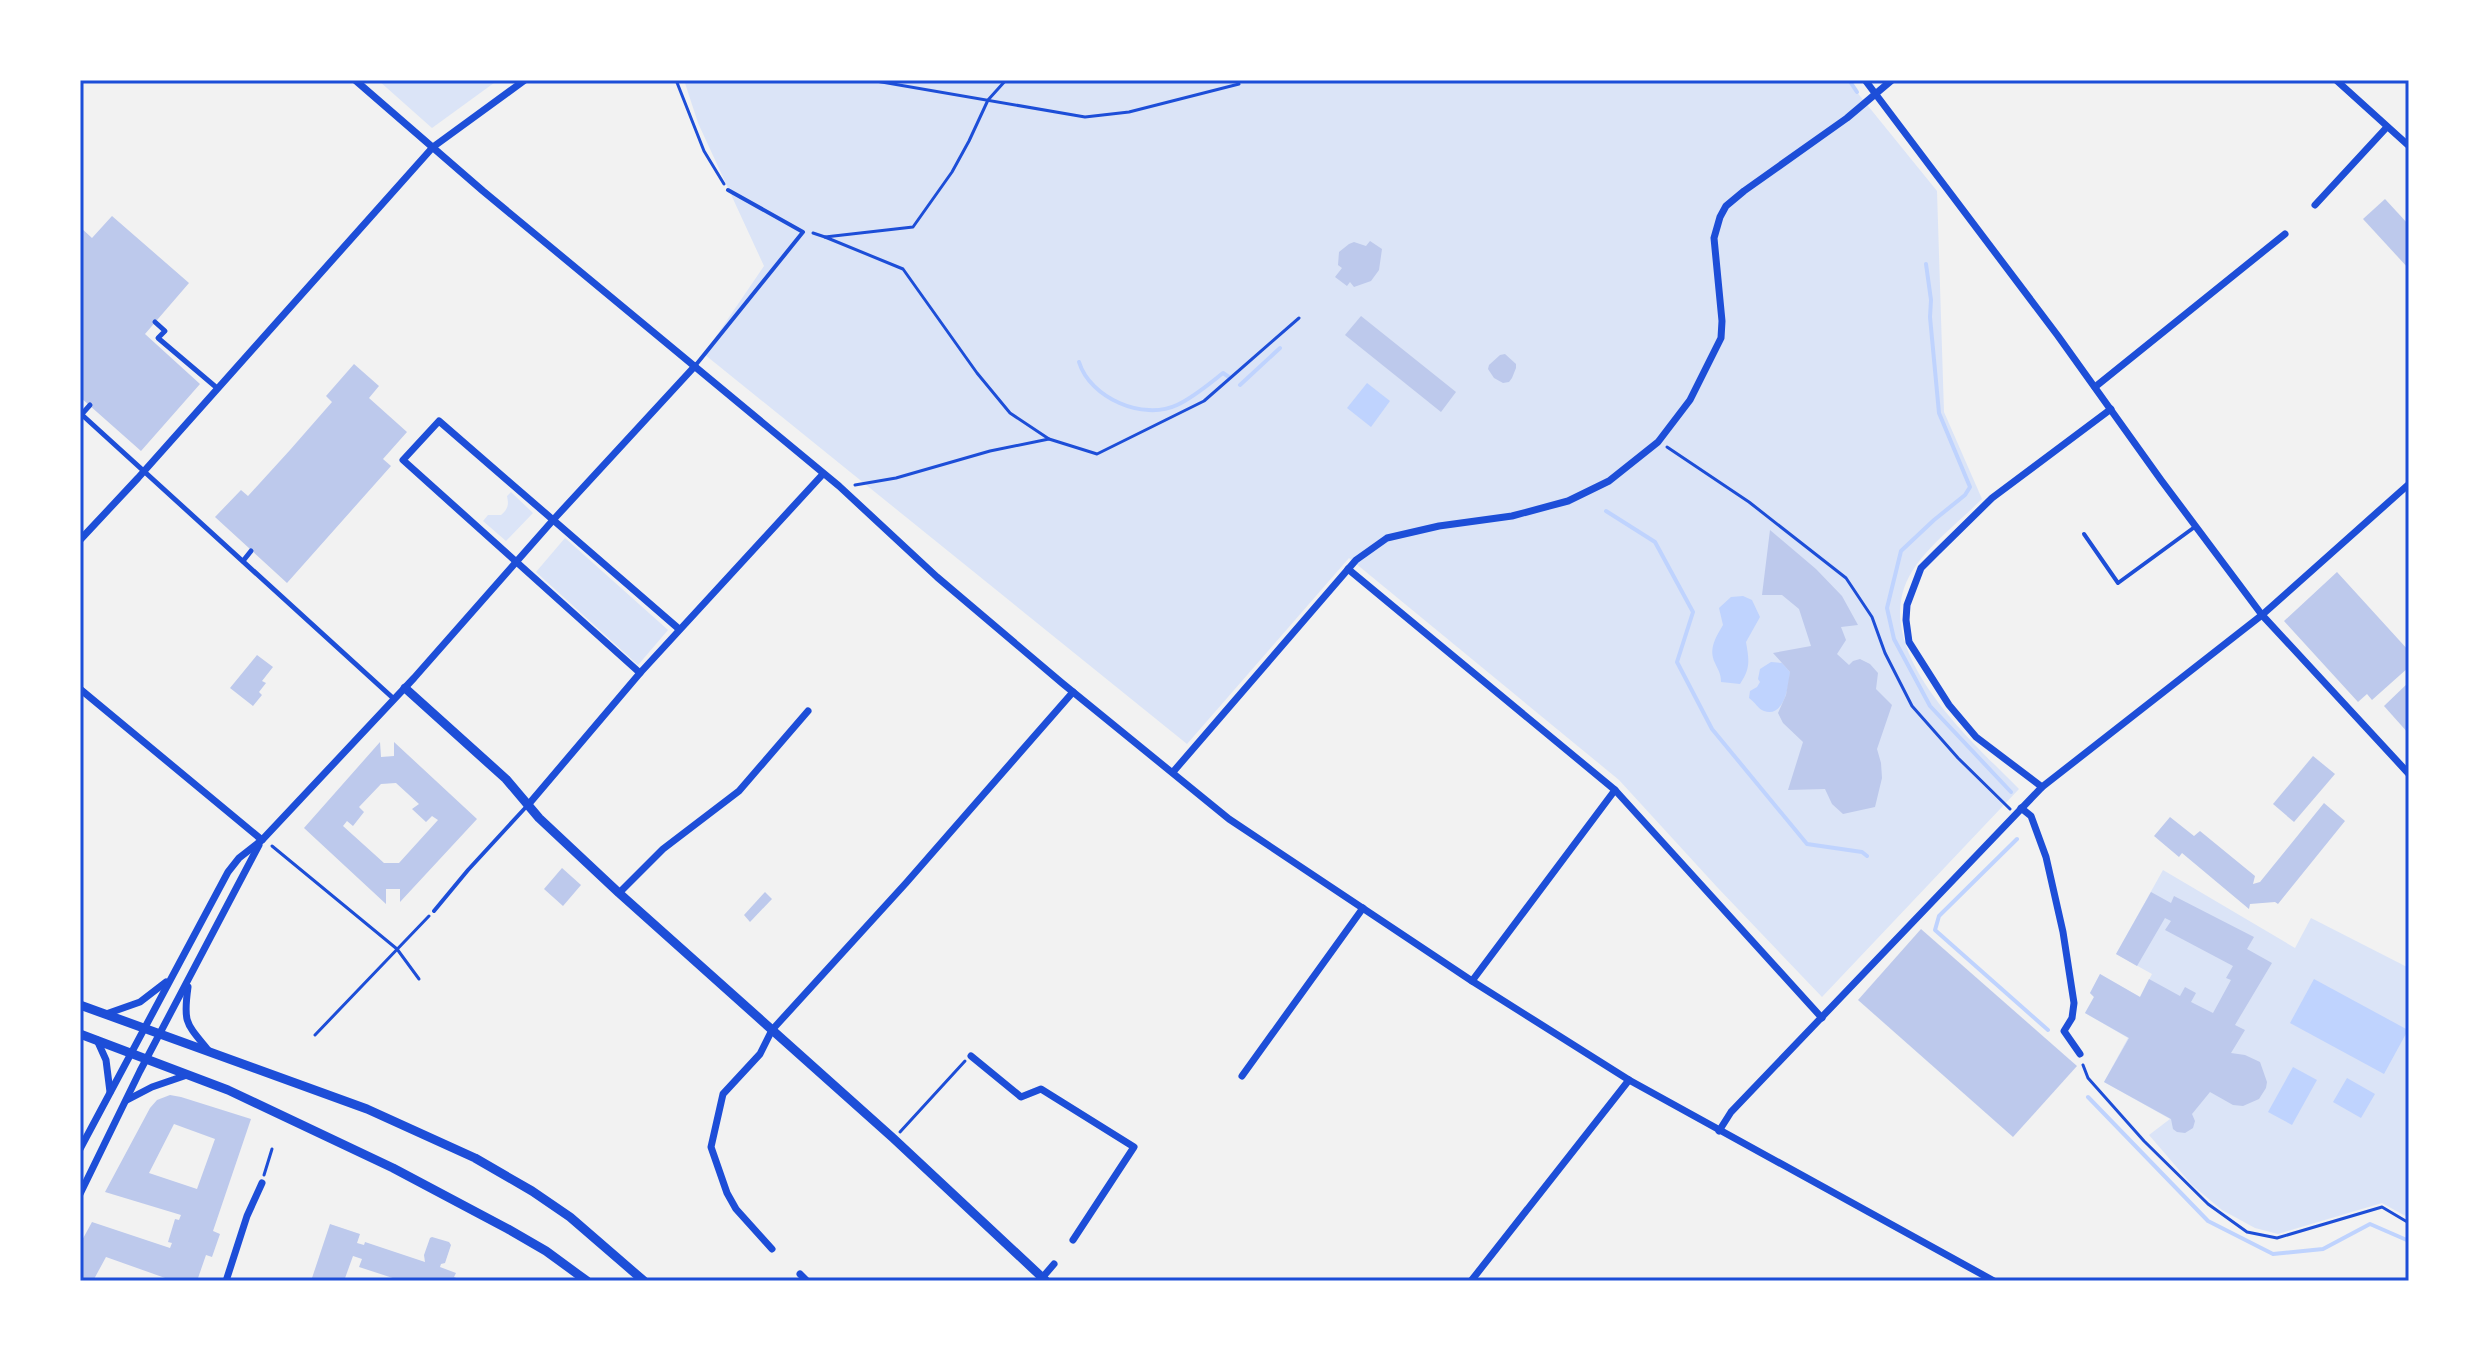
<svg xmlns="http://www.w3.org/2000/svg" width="2489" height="1361" viewBox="0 0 2489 1361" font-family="'PT Serif',serif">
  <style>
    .green { fill: #dbe4f7 }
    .water { fill: #bfd3fe }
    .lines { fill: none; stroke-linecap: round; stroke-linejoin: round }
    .stream { stroke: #bfd3fe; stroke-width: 4 }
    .building { fill: #bdc9ec; fill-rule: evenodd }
    .path { stroke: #1d4ed8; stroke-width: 3 }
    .service { stroke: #1d4ed8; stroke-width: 4 }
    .pedestrian { stroke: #1d4ed8; stroke-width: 5 }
    .minor { stroke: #1d4ed8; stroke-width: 7 }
    .tertiary { stroke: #1d4ed8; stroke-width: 9 }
    .neatline { fill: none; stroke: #1d4ed8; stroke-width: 3 }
  </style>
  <rect width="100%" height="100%" fill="#f2f2f2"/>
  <!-- green -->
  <g class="green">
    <path d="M378,80H498L432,128Z"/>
    <path d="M684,80H1847L1937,191L1944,412L1982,499C1963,518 1932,543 1917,564C1858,642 1969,738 2019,789L1822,997L1717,887L1619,780L1349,558L1187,744L704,354L764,266L698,123Z"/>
    <path d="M511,492L533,513L506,541L483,521L488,515H501C508,509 509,505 507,496Z"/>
    <path d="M565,538L668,630L638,665L536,572Z"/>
    <path d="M2163,870L2295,948L2311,918L2409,968V1218L2382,1203L2278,1234L2255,1228L2222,1210L2192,1185L2149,1135L2170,1119L2104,1082L2128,1038L2085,1013L2094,997L2090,993L2100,974L2140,997L2152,974L2116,954Z"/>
  </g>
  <!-- water -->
  <g class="water">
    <path d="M1367,383L1390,401L1371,427L1347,408Z"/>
    <path d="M1743,596L1752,600L1760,617L1746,642C1749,660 1751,668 1740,684L1721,682C1721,673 1718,670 1715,663C1708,649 1716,637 1723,625L1719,608L1731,597Z"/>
    <path d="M1771,662L1782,663L1790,672C1789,686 1784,718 1764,711C1758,709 1755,702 1749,698L1750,691L1757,687L1760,682L1758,679L1760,669Z"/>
    <path d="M2314,979L2408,1030L2384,1074L2290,1023Z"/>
    <path d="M2293,1067L2317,1080L2292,1125L2268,1112Z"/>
    <path d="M2347,1078L2375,1094L2361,1118L2333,1102Z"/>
  </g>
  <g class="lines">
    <!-- stream -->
    <g class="stream">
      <path d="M1849,80L1857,92"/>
      <path d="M1926,264L1931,300L1930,317L1939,413L1970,487L1965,495L1934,520L1901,551L1887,608L1894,639L1930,706L2011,792"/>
      <path d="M1079,362C1090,398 1143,421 1177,405C1194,397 1209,384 1223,373L1229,377"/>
      <path d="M1240,385L1280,348"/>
      <path d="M1606,511L1655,542L1693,612L1677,662L1712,729L1807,844L1862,852L1867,856"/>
      <path d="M2017,839L1939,916L1935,930L2048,1030"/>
      <path d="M2088,1097L2208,1221L2273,1254L2323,1249L2370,1224L2409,1241"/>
    </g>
  </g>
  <!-- building -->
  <g class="building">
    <path d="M2385,199L2409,225V269L2363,219Z"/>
    <path d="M112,216L189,283L145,334L200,384L141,451L80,397V227L92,238Z"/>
    <path d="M1370,241L1382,249L1379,270L1371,281L1354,287L1350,282L1347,286L1335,277L1342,268L1338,265L1339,252L1349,244L1354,242L1366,246Z"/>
    <path d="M1361,316L1456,392L1441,412L1345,335Z"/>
    <path d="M1505,354L1516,364V368L1512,378L1509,382L1503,383L1494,378L1488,369L1489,365L1500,355Z"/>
    <path d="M354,364L379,386L369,398L407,432L383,459L391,466L287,583L215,517L241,490L248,496L290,450L332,402L326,396Z"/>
    <path d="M1770,530L1816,569L1842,596L1858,625L1841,627L1846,640L1837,654L1849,665L1853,661L1860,659L1870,664L1878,673L1876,689L1892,705L1877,749L1881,763L1882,778L1875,807L1843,814L1832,804L1825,789L1788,790L1803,742L1783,723L1778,713L1786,695L1790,672L1773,653L1811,646L1799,609L1782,595H1762Z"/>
    <path d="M2337,572L2409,651V667L2372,700L2367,694L2358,702L2284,621Z"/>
    <path d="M257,655L273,667L262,681L266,683L259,692L262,695L253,706L230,688Z"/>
    <path d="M2409,682V734L2384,706Z"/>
    <path d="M380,742L381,757L394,756V742L477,819L400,902V889H386V904L304,828ZM396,783L419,804L412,809L426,822L432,816L438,820L399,863H384L343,826L347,821L353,826L364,812L359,807L381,784Z"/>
    <path d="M2313,756L2335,774L2294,822L2273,804Z"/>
    <path d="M2324,803L2345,821L2278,904L2275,902L2250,904L2249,909L2182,853L2179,857L2154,836L2170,817L2194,836L2200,831L2255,876L2253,884L2260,882Z"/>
    <path d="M562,868L581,885L563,906L544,889Z"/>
    <path d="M765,892L772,899L750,922L744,915Z"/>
    <path d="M2151,892L2171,903L2174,896L2254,937L2247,949L2272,963L2235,1025L2245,1030L2231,1053L2245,1055L2260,1062L2267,1082L2266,1088L2259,1099L2243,1106L2233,1105L2210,1092L2192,1114L2195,1121L2193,1128L2185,1133L2177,1132L2173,1129L2171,1119L2104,1082L2129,1038L2085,1013L2094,997L2090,993L2100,974L2140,997L2149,979L2180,996L2185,987L2196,993L2191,1002L2213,1013L2231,980L2226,978L2233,966L2165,930L2171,921L2165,918L2137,966L2116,954Z"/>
    <path d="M1921,929L2077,1066L2013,1137L1858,1000Z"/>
    <path d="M170,1095L181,1097L251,1119L213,1231L220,1234L212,1257L206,1255L197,1281H168V1279L106,1257L93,1281H80V1244L92,1222L170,1248L172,1243L168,1242L175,1219L179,1220L181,1215L105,1192L150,1108L157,1100ZM174,1124L215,1139L197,1189L149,1173Z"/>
    <path d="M330,1224L360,1234L357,1243L364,1245L365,1242L425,1262L424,1255L430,1238L432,1237L449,1242L451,1245L445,1263L441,1264L440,1267L456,1273L454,1277L464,1281H402L359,1267L362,1259L353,1256L344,1281H311Z"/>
  </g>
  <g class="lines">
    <!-- path -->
    <g class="path">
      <path d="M676,80L704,151L724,184"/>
      <path d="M870,80L1085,117L1129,112L1239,84"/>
      <path d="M813,233L825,237L913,227L952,172L969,141L988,100L1006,80"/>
      <path d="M825,237L903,269L977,373L1010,413L1049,439L1097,454L1204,401L1299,318"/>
      <path d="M1667,447L1749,502L1846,578L1872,617L1885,653L1912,706L1958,758L2010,809"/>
      <path d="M855,485L896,478L990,451L1049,439"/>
      <path d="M272,846L397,949L419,979"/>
      <path d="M315,1035L429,916"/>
      <path d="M2083,1065L2088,1078L2144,1141L2208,1204L2247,1232L2277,1238L2382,1207L2409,1223"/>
      <path d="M900,1132L965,1061"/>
      <path d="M264,1175L272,1149"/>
    </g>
    <!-- service -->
    <g class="service">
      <path d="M695,366L803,232L728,190"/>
      <path d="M2084,534L2118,583L2196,526"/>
      <path d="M434,911L468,870L526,807"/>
    </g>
    <!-- pedestrian -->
    <g class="pedestrian">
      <path d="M155,322L165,331L158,338L217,388"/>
      <path d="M80,413L394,699"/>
      <path d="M82,414L90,405"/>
      <path d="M243,561L251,551"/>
    </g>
    <!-- minor -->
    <g class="minor">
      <path d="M355,80L483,191L839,486L937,577L1062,683L1229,819L1472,981L1629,1080L1994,1281"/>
      <path d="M1865,80L2058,336L2161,480L2262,615L2409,774"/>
      <path d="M2336,80L2409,146"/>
      <path d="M2315,205L2387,127"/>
      <path d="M2095,387L2285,234"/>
      <path d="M80,540L138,478L433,147L525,80"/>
      <path d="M1348,569L1615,790L1822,1018"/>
      <path d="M640,673L403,460L439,421L679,629"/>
      <path d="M80,689L262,840"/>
      <path d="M1173,772L1356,560L1387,538L1439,526L1512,516L1568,501L1609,481L1658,442L1690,400L1721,338L1722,321L1714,238L1720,217L1726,206L1744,191L1847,118L1892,80"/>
      <path d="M2042,787L1976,737L1949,705L1909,642L1906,620L1907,605L1921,568L1936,553L1992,498L2111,409"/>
      <path d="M528,805L640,673L823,474"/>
      <path d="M2021,808L2031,816L2046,857L2063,932L2074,1003L2072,1018L2064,1031L2080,1054"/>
      <path d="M619,893L663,849L739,791L808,711"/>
      <path d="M1472,981L1615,790"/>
      <path d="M188,987C183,1023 186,1023 208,1050"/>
      <path d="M106,1014L140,1002L166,982"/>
      <path d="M97,1040L106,1060L110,1092"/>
      <path d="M971,1056L1021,1097L1041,1089L1134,1147L1073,1240"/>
      <path d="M1242,1076L1363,908"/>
      <path d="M127,1100L152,1087L187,1075"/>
      <path d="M1719,1131L1731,1112L2042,787L2262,615L2409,484"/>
      <path d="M80,1149L228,872L239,858L262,840L414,678L554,519L695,366"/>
      <path d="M80,1194L140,1071L259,845"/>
      <path d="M772,1249L736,1209L727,1193L711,1147L723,1094L760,1054L772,1030L906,883L1073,692"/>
      <path d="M800,1274L807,1281"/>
      <path d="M1042,1278L1054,1264"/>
      <path d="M226,1281L247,1216L262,1183"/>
      <path d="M1471,1281L1629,1080"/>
    </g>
    <!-- tertiary -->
    <g class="tertiary">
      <path d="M405,688L506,779L539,818L619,893L893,1138L1046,1281"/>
      <path d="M80,1005L367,1109L475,1158L532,1191L570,1217L644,1281"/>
      <path d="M80,1034L228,1090L393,1168L508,1229L546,1251L587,1281"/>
    </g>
  </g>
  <!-- border -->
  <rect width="2489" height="1361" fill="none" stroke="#ffffff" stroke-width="164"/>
  <rect x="82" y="82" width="2325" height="1197" class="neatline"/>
</svg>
